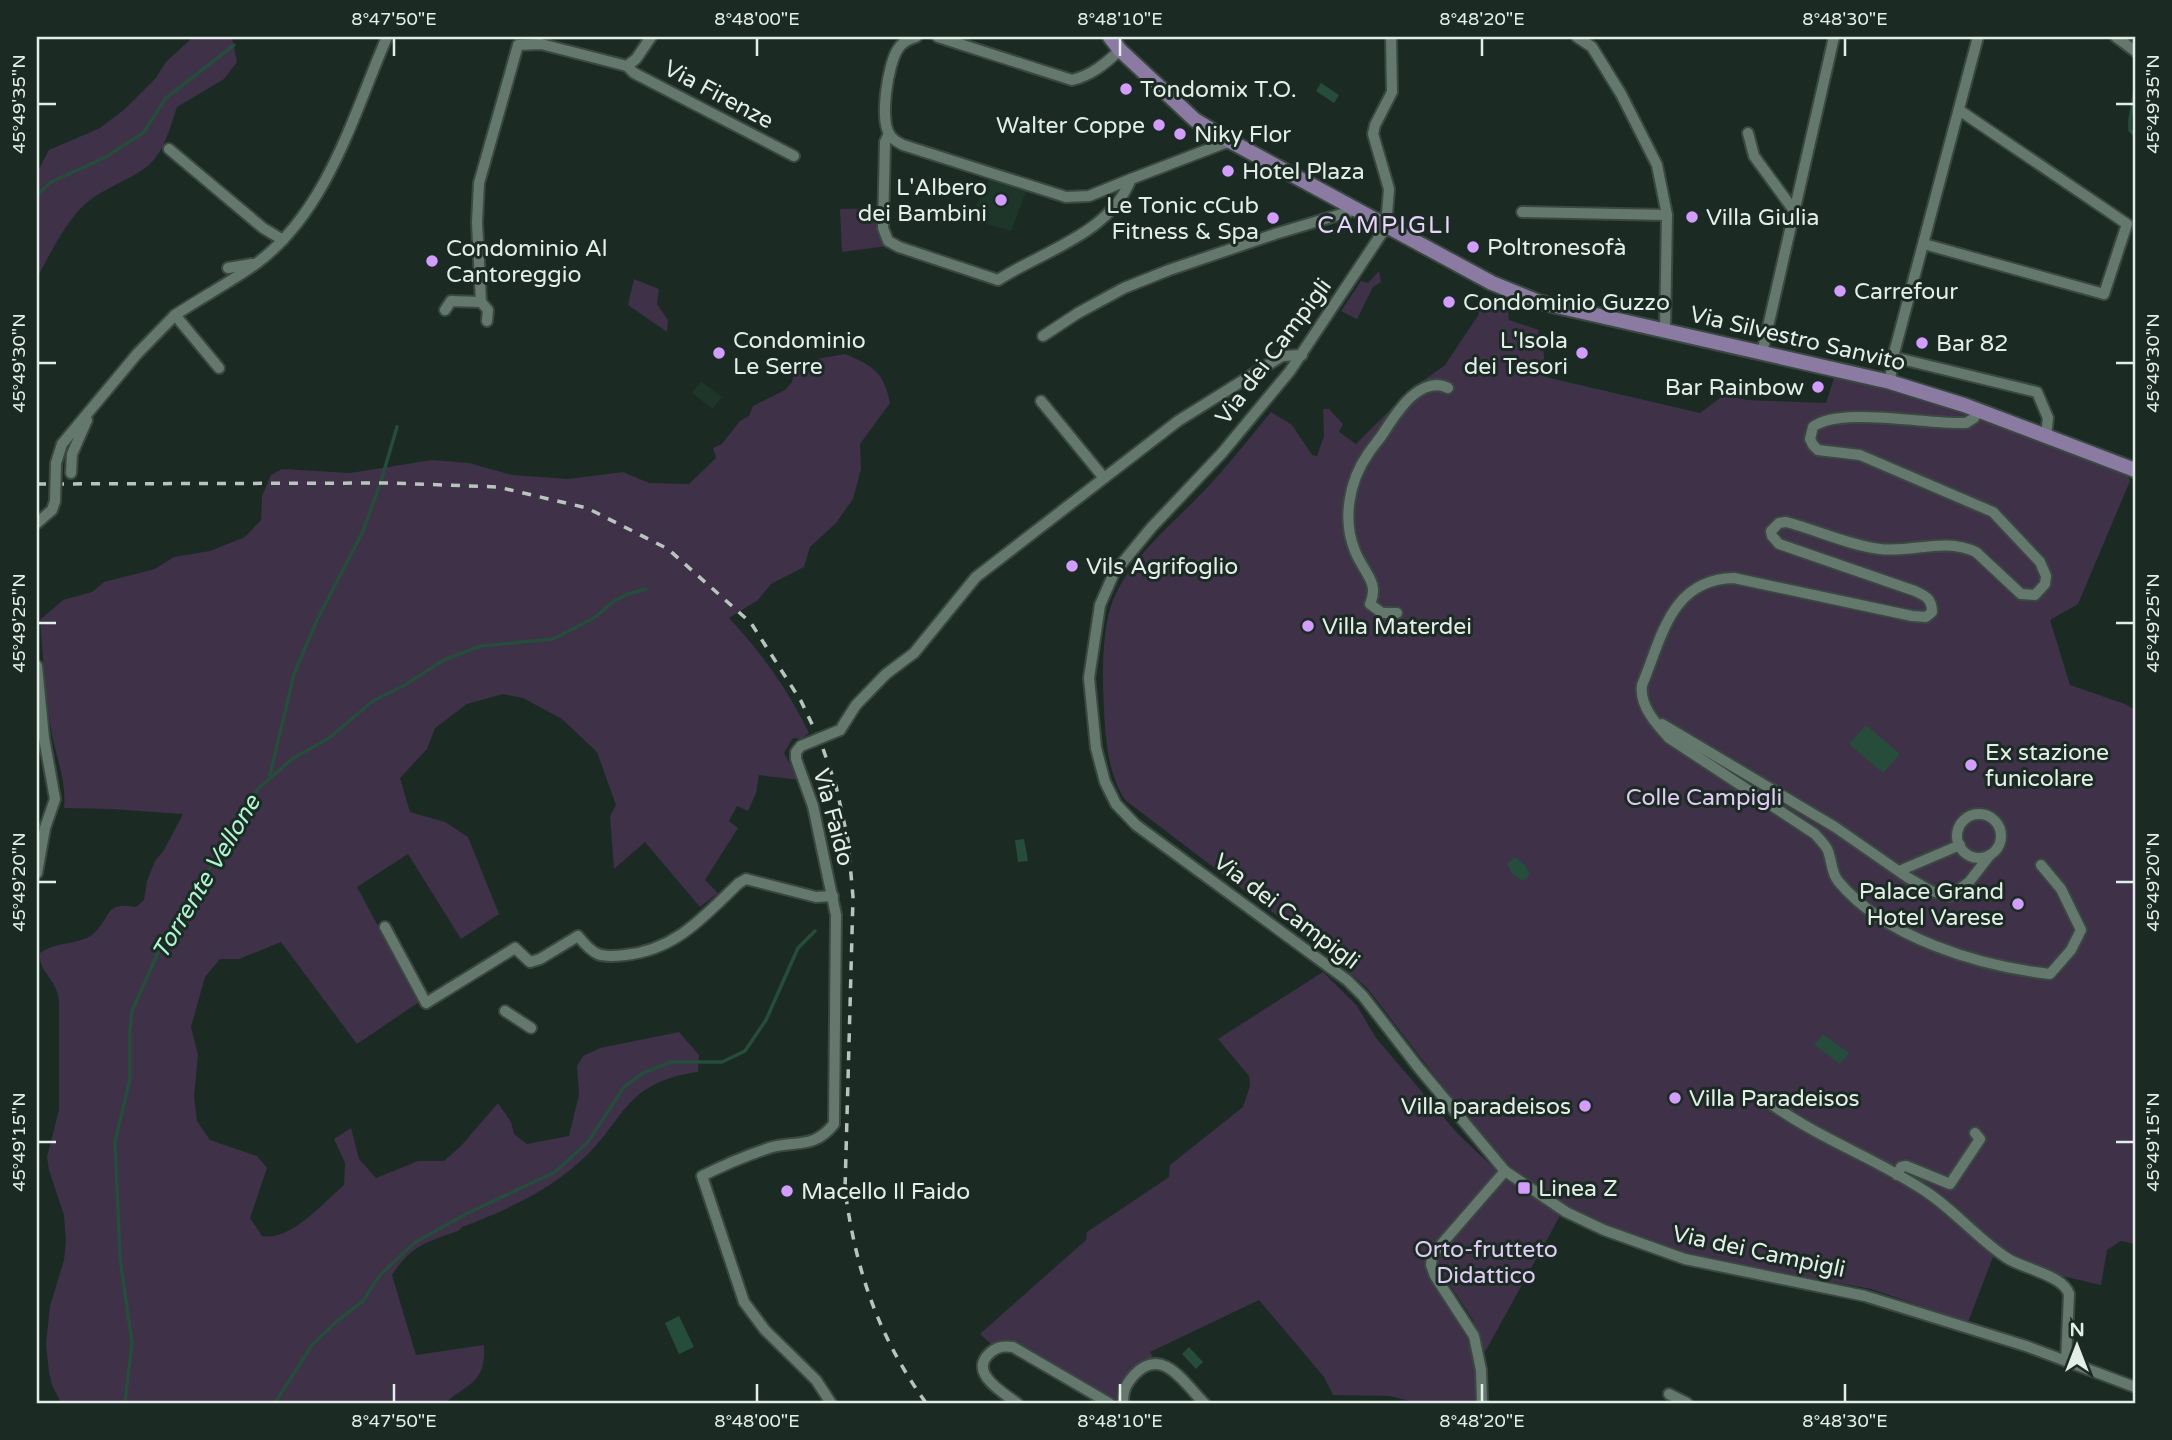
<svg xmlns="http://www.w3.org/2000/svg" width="2172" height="1440" viewBox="0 0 2172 1440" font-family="'Varela Round',sans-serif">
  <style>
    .built { fill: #1e352a }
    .green { fill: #3e3148 }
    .water { fill: #264c3b }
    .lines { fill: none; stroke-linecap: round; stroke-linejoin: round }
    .stream { stroke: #264c3b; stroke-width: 3.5 }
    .minor-casing { stroke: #3b4841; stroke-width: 14 }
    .major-casing { stroke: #3b4841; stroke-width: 18 }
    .minor { stroke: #65786e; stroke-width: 10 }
    .major { stroke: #8b7ba3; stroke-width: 14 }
    .rail { stroke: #b9c4be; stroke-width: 3.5; stroke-dasharray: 9 9; stroke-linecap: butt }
    .minor-bridge-casing { stroke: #3b4841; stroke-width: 14; stroke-linecap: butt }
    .minor-bridge { stroke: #65786e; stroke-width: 10 }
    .ticks { fill: none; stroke: #e4eee9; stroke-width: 2.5 }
    .poi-dot { fill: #d29dfd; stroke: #1b2b23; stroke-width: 2.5 }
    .labels { text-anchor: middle; stroke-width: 6; stroke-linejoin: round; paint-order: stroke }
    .poi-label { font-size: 23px; fill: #e4eee9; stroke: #1b2b23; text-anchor: start }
    .street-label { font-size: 23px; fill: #e4eee9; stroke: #1b2b23 }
    .park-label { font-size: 23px; fill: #e3cbf8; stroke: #1b2b23 }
    .neighbourhood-label { font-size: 24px; letter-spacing: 2px; fill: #e9d4fd; stroke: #1b2b23 }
    .water-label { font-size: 24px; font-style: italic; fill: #aef4d2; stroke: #1b2b23 }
    .neatline { fill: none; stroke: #e4eee9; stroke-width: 2.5 }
    .ticks-label { font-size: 18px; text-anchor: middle; fill: #e4eee9 }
  </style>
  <rect width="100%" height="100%" fill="#1b2b23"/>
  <!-- built -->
  <g class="built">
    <path d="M990,178L1026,191L1011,231L973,220L974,209Z"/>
    <path d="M701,381L722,397L713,409L692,393Z"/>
  </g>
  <!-- green -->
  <g class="green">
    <path d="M197,37H232L237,62L224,79L177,107C170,127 165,150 149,165C128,182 99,189 80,209C62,229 50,254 37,278V173L49,150L100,128L125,109L155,79L166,62L192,38Z"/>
    <path d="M880,208L888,246L842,252L840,209Z"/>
    <path d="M1379,271L1381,282L1373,287L1357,319L1341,311L1361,281L1368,283Z"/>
    <path d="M634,279L659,289L657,304L668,320L667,332L628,305Z"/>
    <path d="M1494,299L1507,303L1509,320L1539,330L1538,335L1549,339L1543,346L1546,377L1700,413L1724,395L1747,400L1826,403L1834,378L1931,398L2127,474L2130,481L2078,604L2050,620L2070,685L2125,704L2135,710V1244L2121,1241L2107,1250L2101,1285L2006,1263L1993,1257L1968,1322L1871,1289L1687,1256L1605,1226L1568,1209L1504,1166L1367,988L1333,958L1125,800C1108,774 1105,738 1104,707C1102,679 1102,632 1111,606C1125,563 1170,526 1201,494C1226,468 1248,440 1271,412L1292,425L1312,455L1317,456L1324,436L1323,409H1329L1343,424L1339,432L1356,444L1409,391L1445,365L1479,314L1478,310L1485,301Z"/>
    <path d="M845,354C873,366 884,372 890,403L860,444L861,469L853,499L836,523L810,547L804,567L771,584L758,600L729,618C762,653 788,690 809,733L801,739L793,738L784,753L799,780L759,775L756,793L748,811L737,806L729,821L738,828L705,880L718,893L700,907L645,842L614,869L610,816L616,805L597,752L562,719L523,698L503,694L467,704L435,728L427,749L400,778L410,812L445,822L468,837L499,914L461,939L408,854L357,887L419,1002L357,1044L281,942L239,959H220L205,977L191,1027L198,1055L194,1096L197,1121L210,1140L257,1156L267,1168L250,1218L262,1236C290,1242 324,1202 344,1185L345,1163L334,1139L351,1128L359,1159L376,1178L418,1161H444L461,1146L498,1103L511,1122L514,1134L527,1144L569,1136L579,1095L577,1066L583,1056L600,1048L679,1032L699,1055L698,1072C619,1083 626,1124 575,1166C542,1194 502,1212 462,1227L458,1231C426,1242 411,1246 392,1275L416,1355L484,1345C486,1383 470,1382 445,1403H61L52,1385L49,1372L46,1344L50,1306L64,1260L66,1241L64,1215L49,1170L47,1157L59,1110V1000C56,977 38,972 40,953C56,941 80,945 93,934C112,918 103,901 136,907L144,900L147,881L155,861L164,850L183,814L111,809L64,808C67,781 55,755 51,729C45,693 43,656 40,620L63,600L92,592L104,582L155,569L174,557L210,551L245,537L261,520L262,496L271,475L282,469L350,473L432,460L469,463L512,475L568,479L623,472L649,483L689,484L716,458L713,448L722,444L740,421L749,416L753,406L785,390L792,382L795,369L816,359Z"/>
    <path d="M1323,972L1357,1006L1376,1038L1457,1133L1498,1172L1427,1256C1431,1289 1445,1292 1460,1318C1470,1336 1475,1356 1476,1376C1477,1387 1477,1394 1474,1403H1418L1389,1396L1333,1395L1324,1377L1259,1300L1150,1352L1156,1362L1126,1383L1123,1403H1110L1013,1347L993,1346L980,1334L1086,1240L1087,1232L1169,1177L1170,1165L1243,1107L1250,1086L1249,1076L1218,1039Z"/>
    <path d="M1503,1174L1561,1214L1485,1352L1473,1320L1438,1267L1437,1254Z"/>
  </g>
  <!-- water -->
  <g class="water">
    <path d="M1321,83L1339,95L1334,103L1316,91Z"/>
    <path d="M1866,725L1900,754L1883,773L1849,744Z"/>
    <path d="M1024,839L1028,861L1018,862L1015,840Z"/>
    <path d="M1515,857L1525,865L1530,874L1523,881L1513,875L1507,864Z"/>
    <path d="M1823,1034L1849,1053L1840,1064L1814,1045Z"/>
    <path d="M679,1316L694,1347L679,1354L665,1323Z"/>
    <path d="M1189,1347L1203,1362L1196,1369L1182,1354Z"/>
  </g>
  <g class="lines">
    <!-- stream -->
    <g class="stream">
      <path d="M2135,89L2130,120V130L2135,135"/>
      <path d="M37,195L51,182L104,158L143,133L166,98L234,45"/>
      <path d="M270,775L294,674L317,620L363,531L381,481L397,427"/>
      <path d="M125,1403L132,1343L120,1258L115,1141L130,1079V1031L132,1011L165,937L208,871L239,815L258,789L292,759L329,738L373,701L403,686L444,660L481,646L553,639L594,618L614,601L628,594L646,589"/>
      <path d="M275,1403L312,1345L336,1322L363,1301L380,1275L414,1243L466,1214L555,1172L588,1142L624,1087L643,1073L671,1062H722L745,1051L766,1020L798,948L815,931"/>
    </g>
    <defs>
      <g id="minor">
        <path d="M916,37C909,39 902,42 898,49C888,63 879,121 890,135C893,140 899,143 903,145L1066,197L1089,196L1131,179"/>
        <path d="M938,37L1072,80C1092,75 1105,64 1120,50"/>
        <path d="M1391,37L1392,92L1375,125L1373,134L1389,189L1386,227L1290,371L1222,453L1151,528L1114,573L1100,605L1089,678L1096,748L1105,782L1116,804L1136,825L1347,980L1363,996L1418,1067L1505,1171L1566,1212L1604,1230L1685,1259L1865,1296L2026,1346L2135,1387"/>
        <path d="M1577,37L1592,47L1621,94L1657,165L1667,215L1665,330"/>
        <path d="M2116,37L2135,51"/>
        <path d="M627,66L634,73L794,156"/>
        <path d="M1748,133L1754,156L1795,212"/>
        <path d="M889,134L885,142L883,228L888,241L899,247L998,280C1045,250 1109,234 1131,179L1230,141"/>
        <path d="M169,149L263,228L283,240"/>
        <path d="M1522,212L1667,215"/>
        <path d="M1924,244L2104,294L2127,224L1959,110"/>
        <path d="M228,268L252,264"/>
        <path d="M445,310L451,301L481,302"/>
        <path d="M175,315L219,368"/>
        <path d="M487,321L488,310L481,302L477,222L479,183L518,45L541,44L627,66L636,59L651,37"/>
        <path d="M1043,336L1078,313L1124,288L1169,270L1275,234L1355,210"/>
        <path d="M1762,353L1834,37"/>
        <path d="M1893,357L2037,392L2048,418L2046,436"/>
        <path d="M1890,382L1893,357L1978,37"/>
        <path d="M1041,401L1104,478"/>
        <path d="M1978,410L1974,418L1966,423C1930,425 1839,406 1813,427L1810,439L1813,445L1818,450L1860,455L1993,512L2040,562L2046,576L2045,584L2035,595L2021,594L1976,552C1944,537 1913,553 1880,549C1848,545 1817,530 1786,522L1779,523L1771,531L1772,536L1779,544L1915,591C1926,596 1932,599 1932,612L1926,617L1912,616L1734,578C1671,579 1662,637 1642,685C1639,705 1656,724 1669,738L1815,834C1819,839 1826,845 1828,851C1832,861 1831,872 1838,881C1885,938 1979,966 2050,974L2071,950L2081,930L2061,889L2041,865"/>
        <path d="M56,463L62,444L137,354L175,315C202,297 231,282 257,263C328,210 353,115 387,37"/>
        <path d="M71,473L72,454L87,420"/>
        <path d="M37,523L52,510L55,501"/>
        <path d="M1397,613H1382L1370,604C1380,582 1363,572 1355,551C1342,520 1349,481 1368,454C1373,446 1379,440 1384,432C1391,421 1397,412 1406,402C1417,390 1433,380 1448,388"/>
        <path d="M37,666L44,738L55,799L45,828L37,873"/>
        <path d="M1662,724L1835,827L1907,877L1931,891L1950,896L1969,882L1990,855"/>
        <path d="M840,730L856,705L886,674L914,653L976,577L1178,421L1282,356L1302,355"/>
        <path d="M801,746L796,752V759L813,806L836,915L834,1124C813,1150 795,1140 769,1148C745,1156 724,1165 702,1176L744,1302L765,1330L816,1380L831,1403"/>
        <circle cx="1979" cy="836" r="22"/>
        <path d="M1899,871L1960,845"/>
        <path d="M385,927L426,1003L515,948L530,962L540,959L578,936C594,956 600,958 625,955C676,950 704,916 739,883L746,879L816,897L833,896"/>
        <path d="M505,1011L531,1028"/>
        <path d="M1770,1103C1819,1139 1878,1159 1928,1193C1956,1212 1978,1239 2007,1258C2024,1269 2063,1275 2069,1294L2066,1361"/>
        <path d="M1897,1175L1901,1167L1906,1166L1950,1184L1980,1139L1975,1133"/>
        <path d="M1669,1394L1687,1403"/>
        <path d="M1017,1403C1002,1392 967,1372 991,1352C998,1346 1005,1346 1013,1347L1109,1403"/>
        <path d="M1123,1403C1123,1390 1126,1384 1135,1374C1163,1346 1184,1383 1204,1403"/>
        <path d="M1482,1403L1481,1370L1474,1336L1435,1276L1431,1265L1432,1255L1505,1171"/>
      </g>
      <path id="major" d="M1110,37L1120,50L1195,120L1230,141L1492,283L1539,302L1890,382L1964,405L2135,470"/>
    </defs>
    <!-- minor casing -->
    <use href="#minor" class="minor-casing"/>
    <!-- major casing -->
    <use href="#major" class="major-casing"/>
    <!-- minor -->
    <use href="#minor" class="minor"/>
    <!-- major -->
    <use href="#major" class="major"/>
    <!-- rail -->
    <path class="rail" d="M37,484L389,483L498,487L587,508L668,549L751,623L801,701L821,743L836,786L848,840L853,897L845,1190C856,1271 878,1336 926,1403"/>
    <defs>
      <g id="minor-bridge">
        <path d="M55,501L56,463"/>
        <path d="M801,746L840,730"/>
      </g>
    </defs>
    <!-- minor-bridge casing -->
    <use href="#minor-bridge" class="minor-bridge-casing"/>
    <!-- minor-bridge -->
    <use href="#minor-bridge" class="minor-bridge"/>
  </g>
  <!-- ticks -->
  <path class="ticks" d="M394,38V56M757,38V56M1120,38V56M1482,38V56M1845,38V56M38,104H56M2116,104H2134M38,363H56M2116,363H2134M38,623H56M2116,623H2134M38,882H56M2116,882H2134M38,1142H56M2116,1142H2134M394,1384V1402M757,1384V1402M1120,1384V1402M1482,1384V1402M1845,1384V1402"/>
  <!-- markers -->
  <g class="poi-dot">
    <circle cx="1126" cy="89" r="7"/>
    <circle cx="1159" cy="125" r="7"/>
    <circle cx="1180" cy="134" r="7"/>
    <circle cx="1228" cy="171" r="7"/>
    <circle cx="1001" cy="200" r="7"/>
    <circle cx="1692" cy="217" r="7"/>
    <circle cx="1273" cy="218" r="7"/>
    <circle cx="1473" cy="247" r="7"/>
    <circle cx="432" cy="261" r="7"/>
    <circle cx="1840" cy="291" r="7"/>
    <circle cx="1449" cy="302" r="7"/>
    <circle cx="1922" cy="343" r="7"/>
    <circle cx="719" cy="353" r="7"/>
    <circle cx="1582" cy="353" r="7"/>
    <circle cx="1818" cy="387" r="7"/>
    <circle cx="1072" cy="566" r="7"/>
    <circle cx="1308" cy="626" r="7"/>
    <circle cx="1971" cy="765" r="7"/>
    <circle cx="2018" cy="904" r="7"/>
    <circle cx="1675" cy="1098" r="7"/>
    <circle cx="1585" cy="1106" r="7"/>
    <rect x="1517" y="1181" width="14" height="14" rx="3.5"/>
    <circle cx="787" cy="1191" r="7"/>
  </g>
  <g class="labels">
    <!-- poi labels -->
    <g class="poi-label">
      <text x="1140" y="97">Tondomix T.O.</text>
      <text x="1145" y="133" text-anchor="end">Walter Coppe</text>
      <text x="1194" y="142">Niky Flor</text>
      <text x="1242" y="179">Hotel Plaza</text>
      <text x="987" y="195" text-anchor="end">L'Albero<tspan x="987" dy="26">dei Bambini</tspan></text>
      <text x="1259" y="213" text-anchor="end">Le Tonic cCub<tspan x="1259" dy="26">Fitness &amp; Spa</tspan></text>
      <text x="1706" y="225">Villa Giulia</text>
      <text x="1487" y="255">Poltronesofà</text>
      <text x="446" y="256">Condominio Al<tspan x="446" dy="26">Cantoreggio</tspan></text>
      <text x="1854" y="299">Carrefour</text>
      <text x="1463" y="310">Condominio Guzzo</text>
      <text x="733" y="348">Condominio<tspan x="733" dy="26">Le Serre</tspan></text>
      <text x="1568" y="348" text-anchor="end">L'Isola<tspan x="1568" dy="26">dei Tesori</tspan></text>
      <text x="1936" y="351">Bar 82</text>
      <text x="1804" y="395" text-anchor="end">Bar Rainbow</text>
      <text x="1086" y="574">Vils Agrifoglio</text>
      <text x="1322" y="634">Villa Materdei</text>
      <text x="1985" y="760">Ex stazione<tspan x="1985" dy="26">funicolare</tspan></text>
      <text x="2004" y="899" text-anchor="end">Palace Grand<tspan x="2004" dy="26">Hotel Varese</tspan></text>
      <text x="1689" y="1106">Villa Paradeisos</text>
      <text x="1571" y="1114" text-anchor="end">Villa paradeisos</text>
      <text x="1538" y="1196">Linea Z</text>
      <text x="801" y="1199">Macello Il Faido</text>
    </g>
    <!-- street labels -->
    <g class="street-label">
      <text transform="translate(719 94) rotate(28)" y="8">Via Firenze</text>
      <text transform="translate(1798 338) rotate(13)" y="8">Via Silvestro Sanvito</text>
      <text transform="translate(1273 351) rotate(-53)" y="8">Via dei Campigli</text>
      <text transform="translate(834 817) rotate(75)" y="8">Via Faido</text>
      <text transform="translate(1287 911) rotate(37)" y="8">Via dei Campigli</text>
      <text transform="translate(1759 1251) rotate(12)" y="8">Via dei Campigli</text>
    </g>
    <!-- park labels -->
    <g class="park-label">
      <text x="1704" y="805">Colle Campigli</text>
      <text x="1486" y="1257">Orto-frutteto<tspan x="1486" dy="26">Didattico</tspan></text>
    </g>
    <!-- neighbourhood labels -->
    <g class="neighbourhood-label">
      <text x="1385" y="233">CAMPIGLI</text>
    </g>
    <!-- water labels -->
    <g class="water-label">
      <text transform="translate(206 877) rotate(-59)" y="8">Torrente Vellone</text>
    </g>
  </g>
  <!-- border -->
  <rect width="2172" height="1440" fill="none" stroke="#1b2b23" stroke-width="77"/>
  <!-- north arrow -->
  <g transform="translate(2077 1346)" stroke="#1b2b23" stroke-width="5" paint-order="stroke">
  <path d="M0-5L12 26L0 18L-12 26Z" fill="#e4eee9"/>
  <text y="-10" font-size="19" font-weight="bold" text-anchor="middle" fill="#e4eee9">N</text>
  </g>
  <rect x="38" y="38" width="2096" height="1364" class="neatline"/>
  <g class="ticks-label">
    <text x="394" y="25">8°47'50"E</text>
    <text x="757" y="25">8°48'00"E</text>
    <text x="1120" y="25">8°48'10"E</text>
    <text x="1482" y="25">8°48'20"E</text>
    <text x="1845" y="25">8°48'30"E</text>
    <text transform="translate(19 104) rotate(-90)" y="6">45°49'35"N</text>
    <text transform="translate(2153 104) rotate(-90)" y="6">45°49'35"N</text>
    <text transform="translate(19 363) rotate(-90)" y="6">45°49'30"N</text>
    <text transform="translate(2153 363) rotate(-90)" y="6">45°49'30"N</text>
    <text transform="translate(19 623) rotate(-90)" y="6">45°49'25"N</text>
    <text transform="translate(2153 623) rotate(-90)" y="6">45°49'25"N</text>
    <text transform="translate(19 882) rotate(-90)" y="6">45°49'20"N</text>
    <text transform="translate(2153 882) rotate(-90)" y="6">45°49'20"N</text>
    <text transform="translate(19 1142) rotate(-90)" y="6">45°49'15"N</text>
    <text transform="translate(2153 1142) rotate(-90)" y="6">45°49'15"N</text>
    <text x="394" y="1427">8°47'50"E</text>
    <text x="757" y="1427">8°48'00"E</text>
    <text x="1120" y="1427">8°48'10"E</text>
    <text x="1482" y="1427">8°48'20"E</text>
    <text x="1845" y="1427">8°48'30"E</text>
  </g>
</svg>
